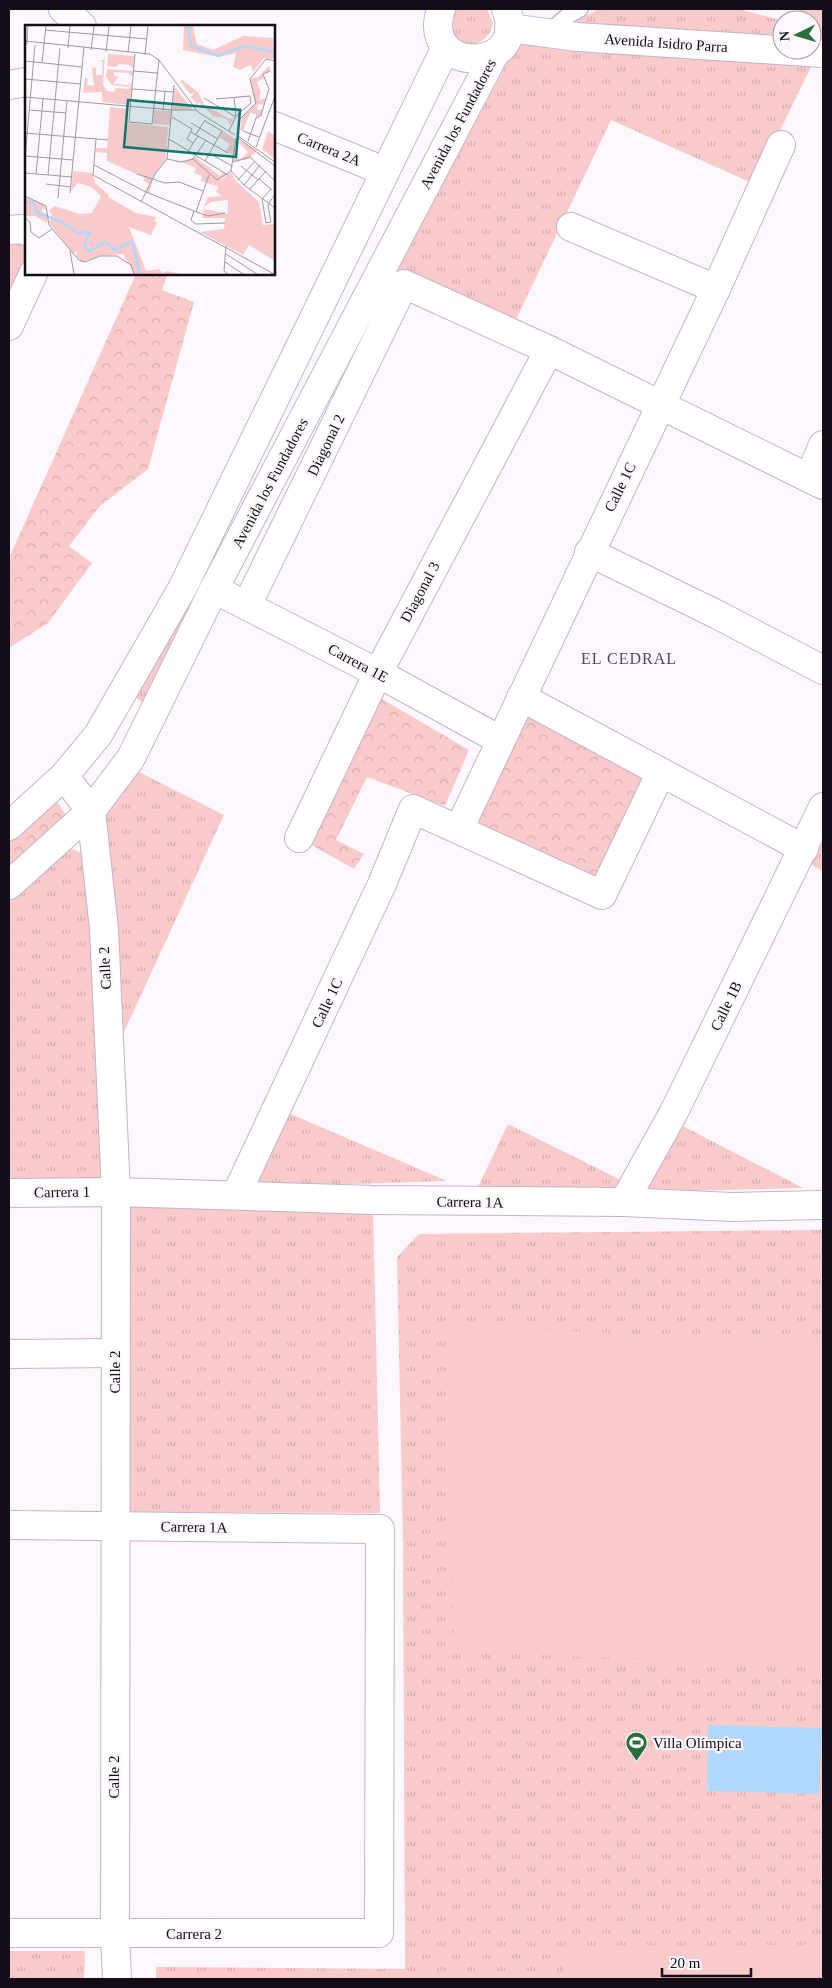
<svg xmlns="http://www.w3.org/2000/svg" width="832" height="1988" viewBox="0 0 832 1988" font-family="Georgia,serif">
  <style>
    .grass { fill: url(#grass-tufts) }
    .forest { fill: url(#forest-crowns) }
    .garden { fill: #f9caca }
    .water { fill: #b0d7fe }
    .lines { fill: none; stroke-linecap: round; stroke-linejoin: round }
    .service-casing { stroke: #c5b0d0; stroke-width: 18 }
    .minor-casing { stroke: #c5b0d0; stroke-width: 30 }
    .primary-casing { stroke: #c5b0d0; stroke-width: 30 }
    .service { stroke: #fff; stroke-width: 15 }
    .minor { stroke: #fff; stroke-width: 28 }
    .primary { stroke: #fff; stroke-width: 28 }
    .labels { text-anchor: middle; stroke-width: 4.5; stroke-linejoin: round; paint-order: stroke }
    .street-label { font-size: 15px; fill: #140d18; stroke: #fbf7fd }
    .poi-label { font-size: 15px; fill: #140d18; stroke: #fbf7fd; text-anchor: start }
    .neighbourhood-label { font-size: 16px; letter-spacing: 1px; fill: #574560; stroke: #fbf7fd }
    .inset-river { fill: none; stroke: #b0d7fe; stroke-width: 2.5 }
    .inset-road { fill: none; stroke: #9f99a1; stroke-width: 1 }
    .view { fill: #0f766e; fill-opacity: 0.15; stroke: #0f766e; stroke-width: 2.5 }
    .inset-edge { fill: none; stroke: #140d18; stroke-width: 2.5 }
  </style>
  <defs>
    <pattern id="grass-tufts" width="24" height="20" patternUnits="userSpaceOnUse" patternTransform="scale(1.25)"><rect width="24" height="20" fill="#f9caca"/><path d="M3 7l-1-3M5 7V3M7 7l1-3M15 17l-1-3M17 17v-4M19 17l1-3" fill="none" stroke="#d5acad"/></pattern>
    <pattern id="forest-crowns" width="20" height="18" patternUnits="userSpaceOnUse" patternTransform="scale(1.25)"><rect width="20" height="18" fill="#f9caca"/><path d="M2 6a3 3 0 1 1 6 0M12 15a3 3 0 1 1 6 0" fill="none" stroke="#d5acad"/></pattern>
  </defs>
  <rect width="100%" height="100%" fill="#fbf7fd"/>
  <!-- grass -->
  <g class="grass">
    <path d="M456,9H487L493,23C489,46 460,54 452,33C450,28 452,19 452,13Z"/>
    <path d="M599,9H738L781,20L803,9H823V46L812,45V20H782V44L556,31Z"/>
    <path d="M517,40L814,61L754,184L611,120L513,326L396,270L505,67Z"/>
    <path d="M9,235L26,237V274L9,316Z"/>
    <path d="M191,594L198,599L144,704L133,694Z"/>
    <path d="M133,769L224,815L118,1045L101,814Z"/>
    <path d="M823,825V871L806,862Z"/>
    <path d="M67,847L89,856L105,1185L9,1187V900Z"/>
    <path d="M286,1112L447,1181L254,1187Z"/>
    <path d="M675,1122L803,1188L640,1192Z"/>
    <path d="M508,1124L621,1180L616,1193L476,1191Z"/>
    <path d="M126,1206L373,1208L380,1513L128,1512Z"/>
    <path d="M823,1230V1979H156V1967L405,1969L403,1539L397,1257L419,1234Z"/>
    <path d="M9,1951H85L84,1979H9Z"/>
  </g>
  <!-- forest -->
  <g class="forest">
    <path d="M136,274H168L162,290L194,302L148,469L100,506L69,546L92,563L48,623L9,648V558Z"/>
    <path d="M372,693L469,750L445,806L367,777L336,840L364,854L354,869L299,838Z"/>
    <path d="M527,708L657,777L604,881L472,820Z"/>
    <path d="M54,797L67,817L9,870V840Z"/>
  </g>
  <!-- garden -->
  <g class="garden">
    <path d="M448,1326L823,1342V1665L454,1652Z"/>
    <path d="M823,1945V1979H564L563,1946Z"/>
  </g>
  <!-- water -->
  <path class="water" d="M708,1725L822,1728L819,1794L707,1791Z"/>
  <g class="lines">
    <defs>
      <path id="service" d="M548,33L566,17L580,9"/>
      <g id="minor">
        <path d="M63,9L82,26"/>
        <path d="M509,28L578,37L823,53"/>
        <path d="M9,85L26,82"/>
        <path d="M274,126L384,171"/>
        <path d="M571,227L716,289"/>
        <path d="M9,230L22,229L26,231"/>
        <path d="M9,326L33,274"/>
        <path d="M809,478L823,445"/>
        <path d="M589,552L716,614L823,670"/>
        <path d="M214,589L378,673L500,740"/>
        <path d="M247,605L404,284L549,350L823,485"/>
        <path d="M521,697L804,849"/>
        <path d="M64,776L91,811L104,929L116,1192L115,1934L117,1979"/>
        <path d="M459,829L716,289L781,145"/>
        <path d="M299,838L378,673L549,350"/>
        <path d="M9,1193L116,1192L373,1200L624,1202L732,1207L823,1205"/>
        <path d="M236,1195L382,884L413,809L602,895L661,772"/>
        <path d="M624,1202L674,1112L823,807"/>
        <path d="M9,1354L115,1353"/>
        <path d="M9,1525L380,1529L379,1933H9"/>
      </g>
      <g id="primary">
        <path d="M441,9C419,78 532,72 506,9"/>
        <path d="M9,826L64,776L98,735L182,589L446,47"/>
        <path d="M9,885L91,811L131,758L214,589L495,53"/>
      </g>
    </defs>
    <!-- service casing -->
    <use href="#service" class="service-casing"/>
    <!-- minor casing -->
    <use href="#minor" class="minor-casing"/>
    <!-- primary casing -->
    <use href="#primary" class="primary-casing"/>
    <!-- service -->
    <use href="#service" class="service"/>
    <!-- minor -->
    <use href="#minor" class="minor"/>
    <!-- primary -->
    <use href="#primary" class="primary"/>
  </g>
  <!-- icons -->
  <defs>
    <symbol id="stadium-pin" viewBox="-11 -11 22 30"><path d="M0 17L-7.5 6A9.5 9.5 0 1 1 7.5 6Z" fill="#286e3b" stroke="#fbf7fd"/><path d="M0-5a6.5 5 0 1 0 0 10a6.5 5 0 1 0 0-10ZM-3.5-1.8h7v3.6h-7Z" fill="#fff"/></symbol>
  </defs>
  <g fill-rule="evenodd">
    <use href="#stadium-pin" x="624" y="1730" width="25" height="34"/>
  </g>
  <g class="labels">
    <!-- street labels -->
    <g class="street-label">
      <text transform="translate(666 43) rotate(4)" y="5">Avenida Isidro Parra</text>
      <text transform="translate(458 124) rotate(-62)" y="5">Avenida los Fundadores</text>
      <text transform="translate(329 149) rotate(22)" y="5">Carrera 2A</text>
      <text transform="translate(326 445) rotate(-64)" y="5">Diagonal 2</text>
      <text transform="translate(270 483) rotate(-62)" y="5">Avenida los Fundadores</text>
      <text transform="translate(620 487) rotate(-64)" y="5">Calle 1C</text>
      <text transform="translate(420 592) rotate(-62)" y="5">Diagonal 3</text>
      <text transform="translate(358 663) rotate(28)" y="5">Carrera 1E</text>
      <text transform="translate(105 968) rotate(-93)" y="5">Calle 2</text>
      <text transform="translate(327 1003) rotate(-65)" y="5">Calle 1C</text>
      <text transform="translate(726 1006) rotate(-64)" y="5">Calle 1B</text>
      <text transform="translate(62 1192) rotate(-1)" y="5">Carrera 1</text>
      <text transform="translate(470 1202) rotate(1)" y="5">Carrera 1A</text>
      <text transform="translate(115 1372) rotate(-90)" y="5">Calle 2</text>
      <text transform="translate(194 1527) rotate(1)" y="5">Carrera 1A</text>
      <text transform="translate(114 1777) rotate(-90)" y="5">Calle 2</text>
      <text x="194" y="1939">Carrera 2</text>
    </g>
    <!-- poi labels -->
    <g class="poi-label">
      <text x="653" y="1748">Villa Olímpica</text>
    </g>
    <!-- neighbourhood labels -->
    <g class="neighbourhood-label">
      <text x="629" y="664">EL CEDRAL</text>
    </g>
  </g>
  <!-- overview -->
  <g transform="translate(25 25)">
    <rect width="250" height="250" fill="#fbf7fd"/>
    <path d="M80,29L78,60L82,66L89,67L91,63L104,64L107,56L105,80L77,77V67L58,68L60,53L63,54L62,60L69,61L67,42L71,43V50H77L78,37L75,35H79ZM83,29L109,31L108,44L105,40L94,39L91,42L82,41ZM244,41L250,56L245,45L238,49L240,53L232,57L236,67L234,75L241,73L239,80L233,79L232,85L238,84L236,90L231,92V89L225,88L218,106L215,105L217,92L230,79L225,54L233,52ZM82,44L108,46L107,52L104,48L89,47V51H94L88,59L103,60L105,56L104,62L87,60L81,52ZM149,61L167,84L148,85ZM85,82L103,84L102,98L143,102L141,134L130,148L124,168L121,167L125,159L118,156L120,153L82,136V128L71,127V123H82ZM129,85L146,86L145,100L128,99ZM198,106L210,114V129L215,135L223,127L212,116L220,118L232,126L221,135L208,136V130L201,126L205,119L194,112ZM243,106L250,111V134L237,124ZM170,132L195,151L198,147L202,149L196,154L195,162L176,156L177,151L169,148L171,143L157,137ZM179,184L204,189L216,212L215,219L224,220L218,230L175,207L199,204L200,193H177Z" fill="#f9caca"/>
    <path d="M159,1H168L172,19L188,25L218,11L248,13L250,34L239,33L228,47L226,40L215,45L208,42L211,28L194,32L158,25ZM157,55L173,67L179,80L205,94L209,92L205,100L202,94L188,91L174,77L172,79L166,72L170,67L165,69L155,56ZM48,146L68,148L70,158L84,170L83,172L111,188L131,192L129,196L132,198L126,210L104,202L121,246L134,244L137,248L142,246L155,249H110L98,229L74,231L58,237L51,231L52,226L48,228L24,198L27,189L24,186L29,181L55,189L67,188L76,171L66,162L53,158L46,166ZM206,147L210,155L234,177L238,200L250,199V236L224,220L215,219V212L202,207L203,175L186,177L178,183L183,172L197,171L191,167L196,155ZM0,172L18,179L23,186L18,183L17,187L23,189L22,198L10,191H0Z" fill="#f9caca"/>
    <path d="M120,102L138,104L135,126L117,124ZM86,106L103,107L100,134L84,132Z" fill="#f9caca"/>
    <path class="inset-river" d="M163,1L166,21L193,31L220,21L250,27M0,178L9,177L11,187L37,197L53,208L65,207L59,221L64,226L80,217L90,225L107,216L115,249"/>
    <path class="inset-road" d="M20,5L122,14M0,16L125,29L134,35L173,87L210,110M2,19L3,1M43,23L45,1M66,25L69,1M81,27L84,1M103,28L106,1M110,29L104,97L127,99L134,35M120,30L123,1M0,36L57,42M17,38L21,1M109,46L132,48M0,54L56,59M107,64L149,67M0,72L147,85H171M209,72L211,91M179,73L211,92M191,74L225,71L226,78L211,91L204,106M4,85L41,88M138,85L140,67M236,90L244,64L238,49L245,46M147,92L167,104L162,114L168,118M166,98L193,114M218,106L234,112M166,107L203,128M0,108L83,115M171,109L180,95M212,109L215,94L231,78L225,54L241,34L250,36M213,111L250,137M213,113L250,141M71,114L68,150L249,249M144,114L203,150M223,116L231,93L237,90M231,122L250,71M163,126L173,111M184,128L207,141M0,131L48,135M0,133L10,20M142,134L156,137L168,134L181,115M168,134L192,155L206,146M180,136L197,106L180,96M208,137L225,132L250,156M69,140L121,167L169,186L183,191L200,188M216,141L233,155M206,146L219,160L250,183M206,146L211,113M0,148L47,152M11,149L18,74M112,149L140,158L154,157L178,166M23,150L35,23M234,154L247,165M213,155L230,136M21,159L46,162M219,160L235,140M225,164L241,146M246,164L237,174L241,198L246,197L243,180L250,169M45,168L59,22M0,171L21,181L24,200L54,235L60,237L75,231H92L106,240L109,249M33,173L42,76M116,177L130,149L142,134L149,60M169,186L166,195L171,199L200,198M171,187L184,150M0,193L5,197L6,207L14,213L27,204M201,221L199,246L203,249M45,226L49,249M201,229L232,249M200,237L218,249"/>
    <path class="view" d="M103,75L215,85L211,132L99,122Z"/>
    <rect width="250" height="250" class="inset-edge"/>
  </g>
  <!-- border -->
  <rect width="832" height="1988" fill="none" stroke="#140d18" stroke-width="20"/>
  <!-- north arrow -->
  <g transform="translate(797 35) rotate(265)"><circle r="24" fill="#fbf7fd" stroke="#9f99a1"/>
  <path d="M0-4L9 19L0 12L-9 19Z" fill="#286e3b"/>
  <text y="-8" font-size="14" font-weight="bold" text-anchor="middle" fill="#140d18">N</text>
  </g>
  <!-- scale -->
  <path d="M662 1968v8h89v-8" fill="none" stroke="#140d18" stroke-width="2.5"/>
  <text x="670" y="1968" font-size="15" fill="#140d18" stroke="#fbf7fd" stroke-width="4" paint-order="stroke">20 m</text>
</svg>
